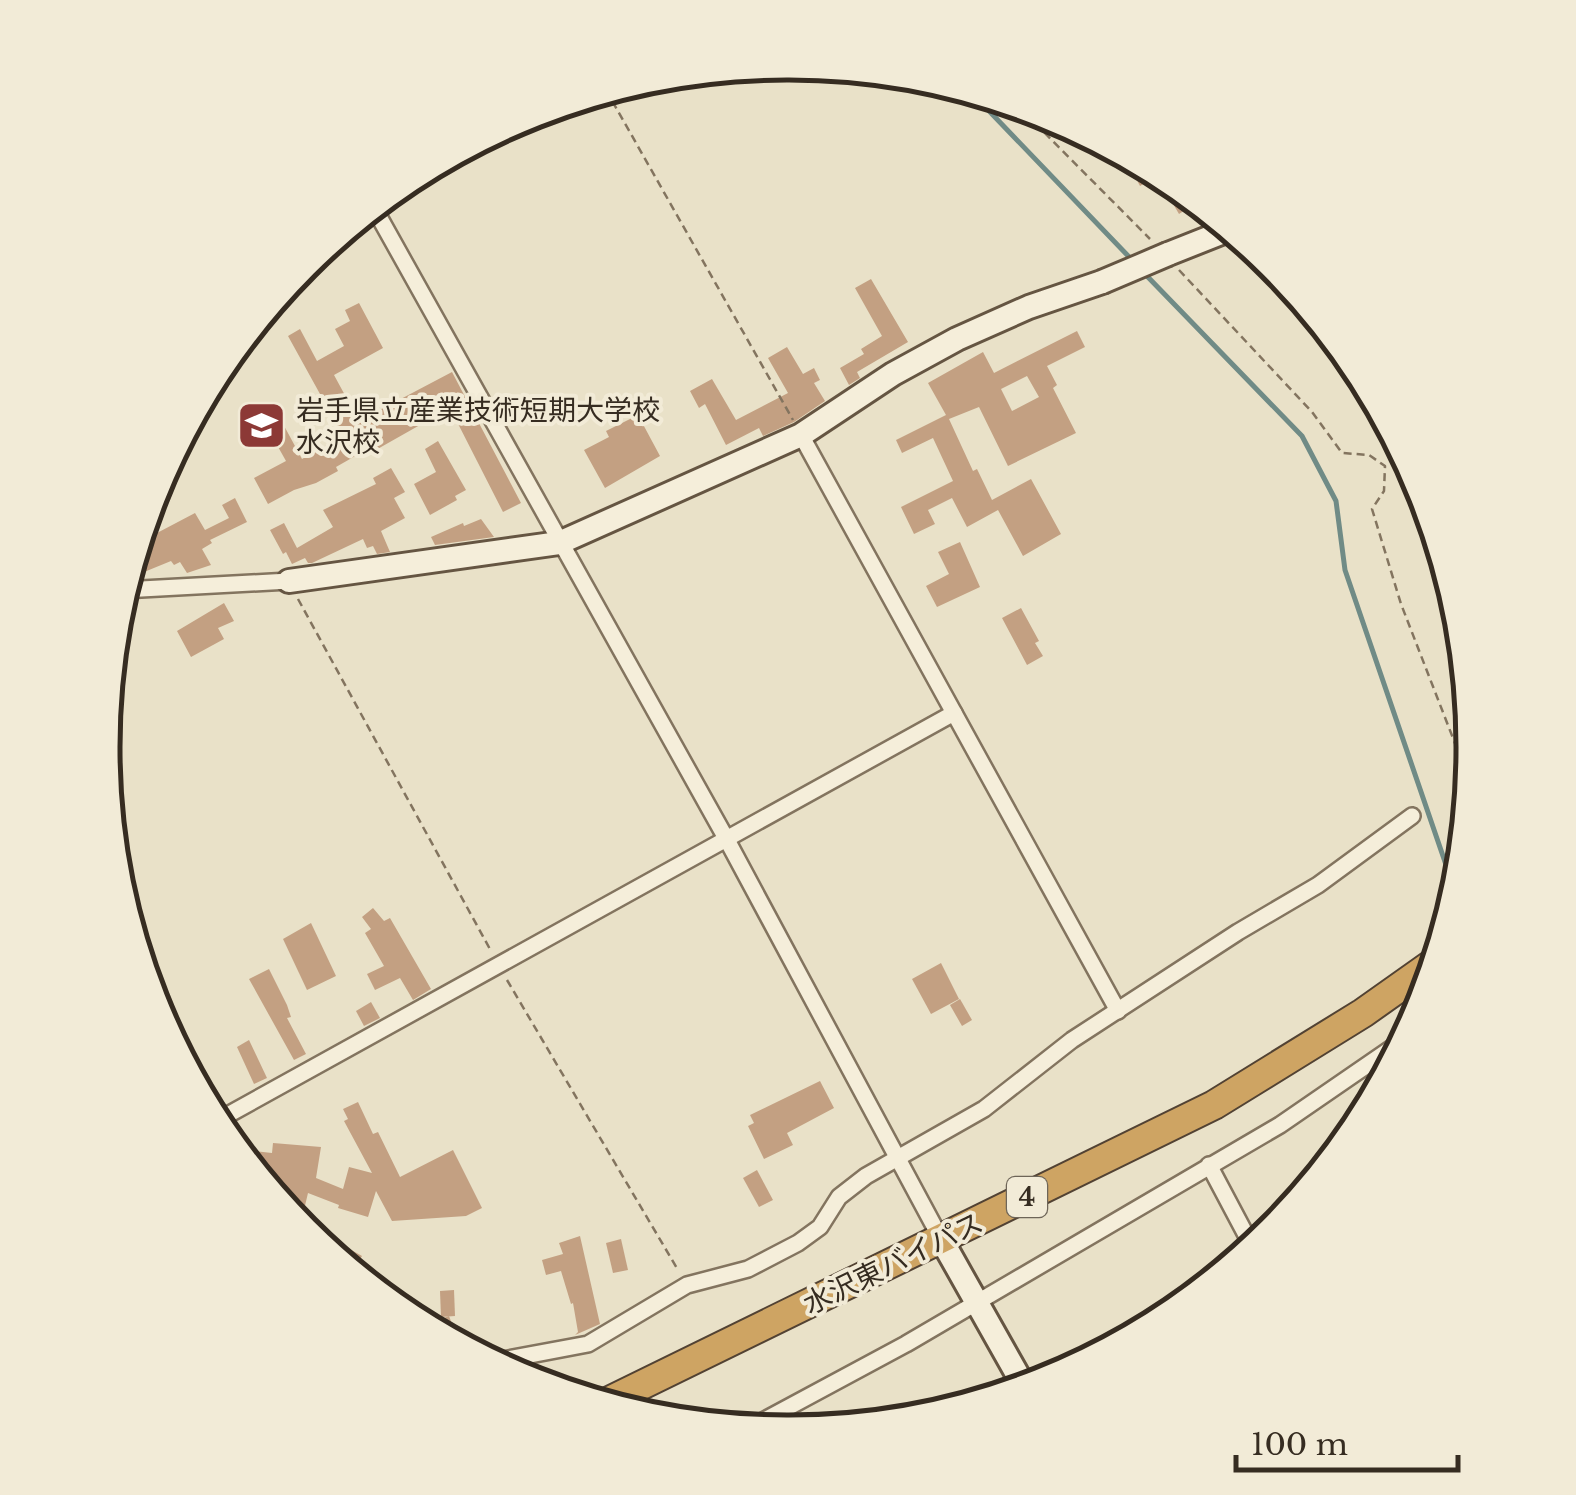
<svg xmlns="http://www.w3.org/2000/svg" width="1576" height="1495" viewBox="0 0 1576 1495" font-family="'Libre Baskerville','Noto Sans JP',serif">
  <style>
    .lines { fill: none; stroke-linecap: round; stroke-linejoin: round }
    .stream { stroke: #708b86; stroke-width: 5 }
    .building { fill: #c3a082; fill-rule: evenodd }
    .street-casing { stroke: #83745f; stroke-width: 20 }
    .secondary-casing { stroke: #655542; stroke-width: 28 }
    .highway-casing { stroke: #524233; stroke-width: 32 }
    .path { stroke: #83745f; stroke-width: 2.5; stroke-dasharray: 8 5; stroke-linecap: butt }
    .street { stroke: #f5eeda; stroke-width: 15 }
    .secondary { stroke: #f5eeda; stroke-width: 22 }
    .highway { stroke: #cea463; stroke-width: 28 }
    .secondary-bridge-casing { stroke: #655542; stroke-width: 28; stroke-linecap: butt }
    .secondary-bridge { stroke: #f5eeda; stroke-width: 22 }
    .labels { text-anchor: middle; stroke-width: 8; stroke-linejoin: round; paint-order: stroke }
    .shield { fill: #f2ebd7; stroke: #6e6558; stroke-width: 2.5 }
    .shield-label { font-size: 25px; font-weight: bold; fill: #362c21 }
    .poi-label { font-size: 28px; fill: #362c21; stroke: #f2ebd7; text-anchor: start }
    .street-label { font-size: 28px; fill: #362c21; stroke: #f2ebd7 }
    .rim { fill: none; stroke: #362c21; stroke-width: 5 }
  </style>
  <rect width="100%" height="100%" fill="#e9e1c8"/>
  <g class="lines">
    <!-- stream -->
    <g class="stream">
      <path d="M969,90L1133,261"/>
      <path d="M1144,273L1302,436L1336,501L1345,570L1456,894"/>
    </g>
  </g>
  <!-- building -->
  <g class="building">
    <path d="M1138,162L1140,163L1161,174L1140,186L1130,167Z"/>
    <path d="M1187,193L1198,202L1179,214L1172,202Z"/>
    <path d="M871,279L908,342L857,372L860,378L849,385L840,368L864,354L861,349L882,336L855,288Z"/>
    <path d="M359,303L383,348L334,375L359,421L452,372L521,503L503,512L450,408L374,451L371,447L336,467L338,471L316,483L294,490L268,504L254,478L286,461L268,429L282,422L302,459L334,441L332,437L341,432L288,336L300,329L317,361L344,346L335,329L350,321L345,310Z"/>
    <path d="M1077,331L1085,347L1047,366L1057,385L1053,388L1076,433L1008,466L979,407L949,419L973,471L977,469L992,500L1031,479L1061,534L1023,556L998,510L967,527L952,498L928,510L935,524L914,534L901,507L953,481L933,438L902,453L896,440L946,415L928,383L983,352L994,373ZM1027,376L1039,397L1012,411L1001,389Z"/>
    <path d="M787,347L803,374L814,368L820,380L814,383L825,401L794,422L763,436L759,428L726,445L705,404L699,408L690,391L712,379L736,420L788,393L768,358Z"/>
    <path d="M638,415L660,456L605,488L584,450L609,437L606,431Z"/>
    <path d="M438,441L466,490L455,496L457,500L430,515L414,484L436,472L425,449Z"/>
    <path d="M391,468L405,492L394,498L405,518L381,531L390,552L377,554L373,546L367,548L363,539L312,563H308L305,558L292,564L286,552L283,554L270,530L284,523L297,548L333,527L323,510L376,484L373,478Z"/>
    <path d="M235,498L247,522L210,540L212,543L202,549L211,565L187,573L180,562L174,565L171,561L127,579L138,543L195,513L205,530L229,518L222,505Z"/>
    <path d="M481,519L494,537L435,545L431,537L463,523L464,526Z"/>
    <path d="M960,542L980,587L937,607L926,586L949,574L938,552Z"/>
    <path d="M224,603L234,621L218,628L224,639L191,657L177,631Z"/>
    <path d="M1021,608L1039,641L1035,643L1043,656L1027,665L1002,618Z"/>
    <path d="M373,908L384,921L390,918L431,989L413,1000L400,978L375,990L367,974L384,966L365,933L371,929L362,917Z"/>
    <path d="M311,923L336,976L307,990L283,939Z"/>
    <path d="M941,963L959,999L931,1014L912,979Z"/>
    <path d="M269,969L287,1005L291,1017L287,1018L306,1054L294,1060L249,979Z"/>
    <path d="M960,999L972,1020L962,1026L950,1005Z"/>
    <path d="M371,1002L380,1018L364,1026L356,1011Z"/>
    <path d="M249,1040L267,1078L254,1084L237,1047Z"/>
    <path d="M820,1081L834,1108L787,1133L793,1145L764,1159L748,1126L754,1123L750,1115Z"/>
    <path d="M358,1102L373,1134L378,1132L400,1177L453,1150L482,1208L466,1216L392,1221L376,1191L368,1217L338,1208L339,1205L308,1193L303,1214L289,1211L291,1205L279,1201L274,1196L279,1176L256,1173L252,1169L254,1151L272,1153L273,1143L321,1147L316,1178L343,1189L349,1167L372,1173L344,1121L348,1119L343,1109Z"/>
    <path d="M757,1170L773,1200L759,1207L743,1178Z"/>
    <path d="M323,1234L362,1256L352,1272L318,1243Z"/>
    <path d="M580,1236L600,1324L575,1335L578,1332L573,1303L571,1304L561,1271L546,1275L542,1260L563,1254L559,1243Z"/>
    <path d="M621,1239L628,1270L613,1273L606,1243Z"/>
    <path d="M454,1290L455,1316L441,1317L440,1291Z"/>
    <path d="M406,1298L415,1321L391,1303Z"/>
    <path d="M449,1316L460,1345L441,1335L436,1321Z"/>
  </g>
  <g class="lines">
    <defs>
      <g id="street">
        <path d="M373,206L727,840L941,1239"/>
        <path d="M801,435L1118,1011"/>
        <path d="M123,590L289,581"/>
        <path d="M215,1122L954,713"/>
        <path d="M1209,1165L1253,1248"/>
        <path d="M492,1362L588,1344L687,1285L748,1269L798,1243L820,1227L839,1197L866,1176L984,1109L1072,1040L1238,932L1318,885L1412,816"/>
        <path d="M748,1429L906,1344L1280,1125L1405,1039"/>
      </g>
      <g id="secondary">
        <path d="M1168,254L1231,229"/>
        <path d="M289,581L559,543L801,435L893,374L957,339L1029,307L1102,282"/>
        <path d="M941,1239L1025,1388"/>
      </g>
      <path id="highway" d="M603,1404L1214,1105L1363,1013L1435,962"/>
    </defs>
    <!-- street casing -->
    <use href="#street" class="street-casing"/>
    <!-- secondary casing -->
    <use href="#secondary" class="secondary-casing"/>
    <!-- highway casing -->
    <use href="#highway" class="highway-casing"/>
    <!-- path -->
    <g class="path">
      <path d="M606,90L793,420"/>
      <path d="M1017,105L1150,239"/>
      <path d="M1179,270L1312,412L1342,453L1369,455L1385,466L1384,491L1372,509L1401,604L1470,782"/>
      <path d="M298,599L491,951"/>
      <path d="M507,980L678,1270"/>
    </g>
    <!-- street -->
    <use href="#street" class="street"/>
    <!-- secondary -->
    <use href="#secondary" class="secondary"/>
    <!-- highway -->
    <use href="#highway" class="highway"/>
    <defs>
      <path id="secondary-bridge" d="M1102,282L1168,254"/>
    </defs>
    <!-- secondary-bridge casing -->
    <use href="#secondary-bridge" class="secondary-bridge-casing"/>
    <!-- secondary-bridge -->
    <use href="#secondary-bridge" class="secondary-bridge"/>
  </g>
  <!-- icons -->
  <defs>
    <symbol id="university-square" viewBox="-11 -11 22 22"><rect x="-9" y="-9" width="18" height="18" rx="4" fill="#8c3936" stroke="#f2ebd7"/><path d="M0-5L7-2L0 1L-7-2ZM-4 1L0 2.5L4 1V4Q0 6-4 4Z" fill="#fff"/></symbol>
  </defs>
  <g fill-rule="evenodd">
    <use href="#university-square" x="234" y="398" width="55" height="55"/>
  </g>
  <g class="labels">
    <!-- shield labels -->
    <rect class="shield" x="1007" y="1177" width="40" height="40" rx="8"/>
    <g class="shield-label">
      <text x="1027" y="1206">4</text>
    </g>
    <!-- poi labels -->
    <g class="poi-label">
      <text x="296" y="420">岩手県立産業技術短期大学校<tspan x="296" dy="32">水沢校</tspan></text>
    </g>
    <!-- street labels -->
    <g class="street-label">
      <text transform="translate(893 1263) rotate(-26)" y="10">水沢東バイパス</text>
    </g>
  </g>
  <!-- crop -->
  <path d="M0 0H1576V1495H0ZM787 80H789A667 667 0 0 1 1456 747V748A667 667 0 0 1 789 1415H787A667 667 0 0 1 120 748V747A667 667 0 0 1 787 80Z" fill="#f2ebd7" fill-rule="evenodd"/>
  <path class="rim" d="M787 80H789A667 667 0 0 1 1456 747V748A667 667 0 0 1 789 1415H787A667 667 0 0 1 120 748V747A667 667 0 0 1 787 80Z"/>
  <!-- scale -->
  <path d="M1236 1455v15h222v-15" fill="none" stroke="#362c21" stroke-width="5"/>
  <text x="1251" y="1455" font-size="30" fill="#362c21" stroke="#f2ebd7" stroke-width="8" paint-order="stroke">100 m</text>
</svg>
